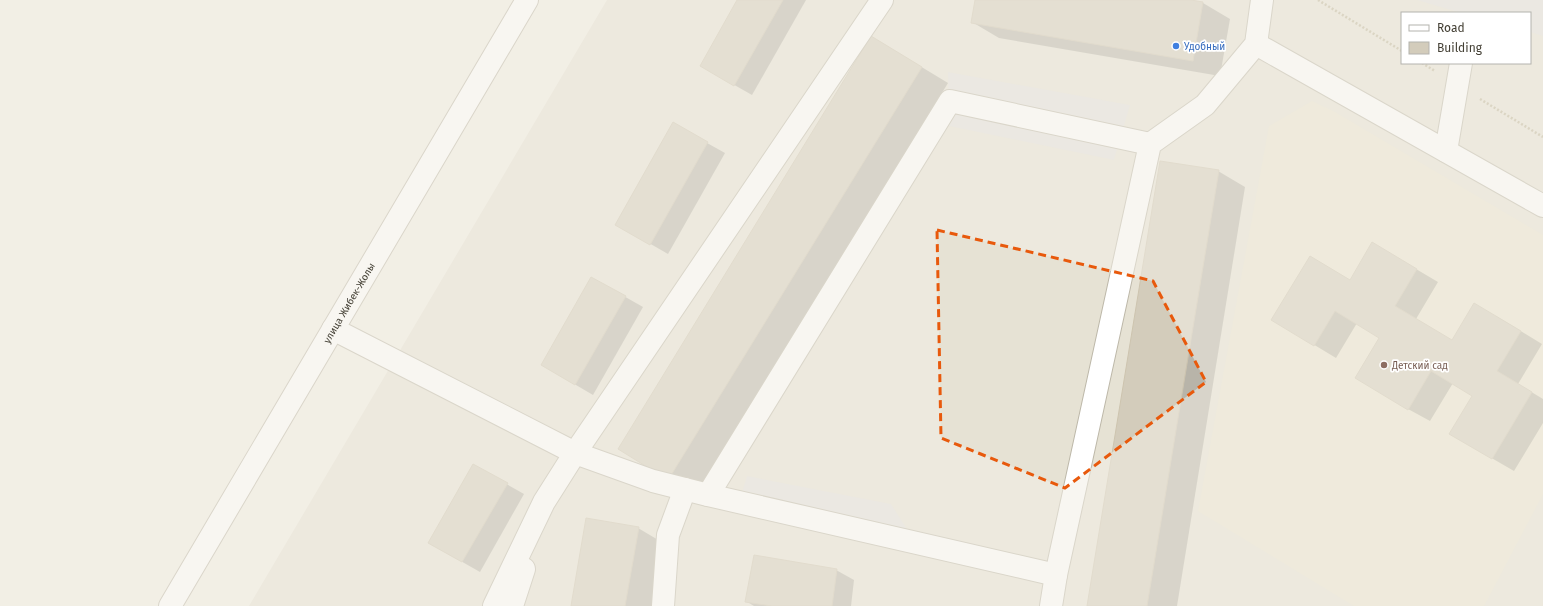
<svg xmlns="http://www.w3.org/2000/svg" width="1543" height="606" viewBox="0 0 1543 606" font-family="'Fira Sans',sans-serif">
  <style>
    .residential { fill: #e6e2d4; fill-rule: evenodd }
    .education { fill: #eae5d0 }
    .parking { fill: #e3e1dd }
    .shadow { fill: #0003 }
    .building { fill: #d3ccbb; stroke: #cdc4af }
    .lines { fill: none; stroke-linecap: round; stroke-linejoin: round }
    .minor-casing { stroke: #bdb8a9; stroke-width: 24 }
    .path { stroke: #beb59a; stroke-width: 2.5; stroke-dasharray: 2 2; stroke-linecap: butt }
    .minor { stroke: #fff; stroke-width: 22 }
    .marked { fill: none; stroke: #e8590c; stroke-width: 3; stroke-dasharray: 8 5; stroke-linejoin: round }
    .shop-dot { fill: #3f7fe0; stroke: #fff; stroke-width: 1.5 }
    .education-dot { fill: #8d6e63; stroke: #fff; stroke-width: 1.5 }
    .labels { text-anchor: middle; stroke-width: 3.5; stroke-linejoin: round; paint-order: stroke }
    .shop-label { font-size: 10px; fill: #366cbe; stroke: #fff; text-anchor: start }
    .street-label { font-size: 10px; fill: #444035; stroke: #fff }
    .education-label { font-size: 10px; fill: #785e54; stroke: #fff; text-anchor: start }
  </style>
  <rect width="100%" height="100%" fill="#f2efe5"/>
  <!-- residential -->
  <path class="residential" d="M607,0H1543V606H249ZM1402,13H1530V63H1402Z"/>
  <!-- education -->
  <path class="education" d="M1312,101L1335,112L1543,235V494L1484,606H1354L1198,511L1269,126Z"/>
  <!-- parking -->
  <g class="parking">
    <path d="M1417,0H1543V36L1530,32V13H1461Z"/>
    <path d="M948,72L1130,105L1114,160L949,126Z"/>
    <path d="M747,476L891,504L916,543L739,502Z"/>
  </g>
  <!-- shadow -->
  <g class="shadow">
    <path d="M739,0H806L752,95L701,66Z"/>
    <path d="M976,0H1185L1203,3L1230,19L1220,76L999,38L972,22Z"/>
    <path d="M872,37L948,83L696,495L669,479Z"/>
    <path d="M673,124L725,153L668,254L616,224Z"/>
    <path d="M1218,171L1245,187L1177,606H1088Z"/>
    <path d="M1394,256L1438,282L1416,319L1452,341L1496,316L1542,344L1518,384L1543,399V423L1514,471L1450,434L1473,396L1453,383L1430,421L1408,409L1381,338L1357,323L1336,358L1273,320L1350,281Z"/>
    <path d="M592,278L643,307L593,395L542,365Z"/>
    <path d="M473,465L524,494L480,572L429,543Z"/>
    <path d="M638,528L665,544L654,606H572Z"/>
    <path d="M836,570L854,580L851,606H754L746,601Z"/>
  </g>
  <!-- building -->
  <g class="building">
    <path d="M737,0H783L734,86L700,66Z"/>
    <path d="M975,0H1191L1203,2L1193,61L971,23Z"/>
    <path d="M871,36L922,67L668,480L618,449Z"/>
    <path d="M673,122L708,142L650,245L615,225Z"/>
    <path d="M1160,161L1219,170L1147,606H1087Z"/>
    <path d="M1372,242L1417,269L1395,306L1452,340L1474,303L1521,331L1497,371L1532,392L1492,459L1449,434L1472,396L1431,371L1408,410L1355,378L1379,338L1335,311L1314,346L1271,320L1310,256L1350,280Z"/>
    <path d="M591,277L626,296L575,385L541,365Z"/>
    <path d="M473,464L508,483L462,562L428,543Z"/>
    <path d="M586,518L639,527L625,606H571Z"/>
    <path d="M754,555L837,569L832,606H772L745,602Z"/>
  </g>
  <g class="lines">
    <defs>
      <g id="minor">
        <path d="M1256,44L1543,206"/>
        <path d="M1446,151L1461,63"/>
        <path d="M333,329L575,453L653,481L708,495L1056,575"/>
        <path d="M708,495L950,101L1150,144"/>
        <path id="s1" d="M170,606L527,0"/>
        <path d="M494,606L544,502L575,453L882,0"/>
        <path d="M512,606L524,569"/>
        <path d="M663,606L668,535L685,489"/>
        <path d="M1051,606L1056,575L1150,144L1205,105L1256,44L1262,0"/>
      </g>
    </defs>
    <!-- minor casing -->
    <use href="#minor" class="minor-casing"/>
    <!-- path -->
    <g class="path">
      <path d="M1318,0L1402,51"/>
      <path d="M1422,63L1435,71"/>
      <path d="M1480,99L1543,137"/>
    </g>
    <!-- minor -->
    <use href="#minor" class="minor"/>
  </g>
  <!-- marked area -->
  <path d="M0 0H1543V606H0ZM937,230L1153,281L1206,382L1065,488L941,438Z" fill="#f2efe5" fill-opacity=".55" fill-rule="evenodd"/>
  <path class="marked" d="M937,230L1153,281L1206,382L1065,488L941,438Z"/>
  <!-- markers -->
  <circle class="shop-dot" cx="1176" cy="46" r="4"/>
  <circle class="education-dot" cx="1384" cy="365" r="4"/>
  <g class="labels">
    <!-- shop labels -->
    <g class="shop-label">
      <text x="1184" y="50">Удобный</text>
    </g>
    <!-- street labels -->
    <g class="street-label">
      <text dy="4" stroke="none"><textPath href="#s1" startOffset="352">улица Жибек-Жолы</textPath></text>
    </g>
    <!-- education labels -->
    <g class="education-label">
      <text x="1392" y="369">Детский сад</text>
    </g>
  </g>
  <!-- legend -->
  <rect x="1401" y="12" width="130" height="52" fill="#ffffff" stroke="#b4b3ae"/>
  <rect x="1409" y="25" width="20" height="6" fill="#ffffff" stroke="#b4b3ae"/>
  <text x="1437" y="32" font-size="12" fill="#444035">Road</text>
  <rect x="1409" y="42" width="20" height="12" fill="#d3ccbb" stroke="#b4b3ae"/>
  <text x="1437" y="52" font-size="12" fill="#444035">Building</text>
</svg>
